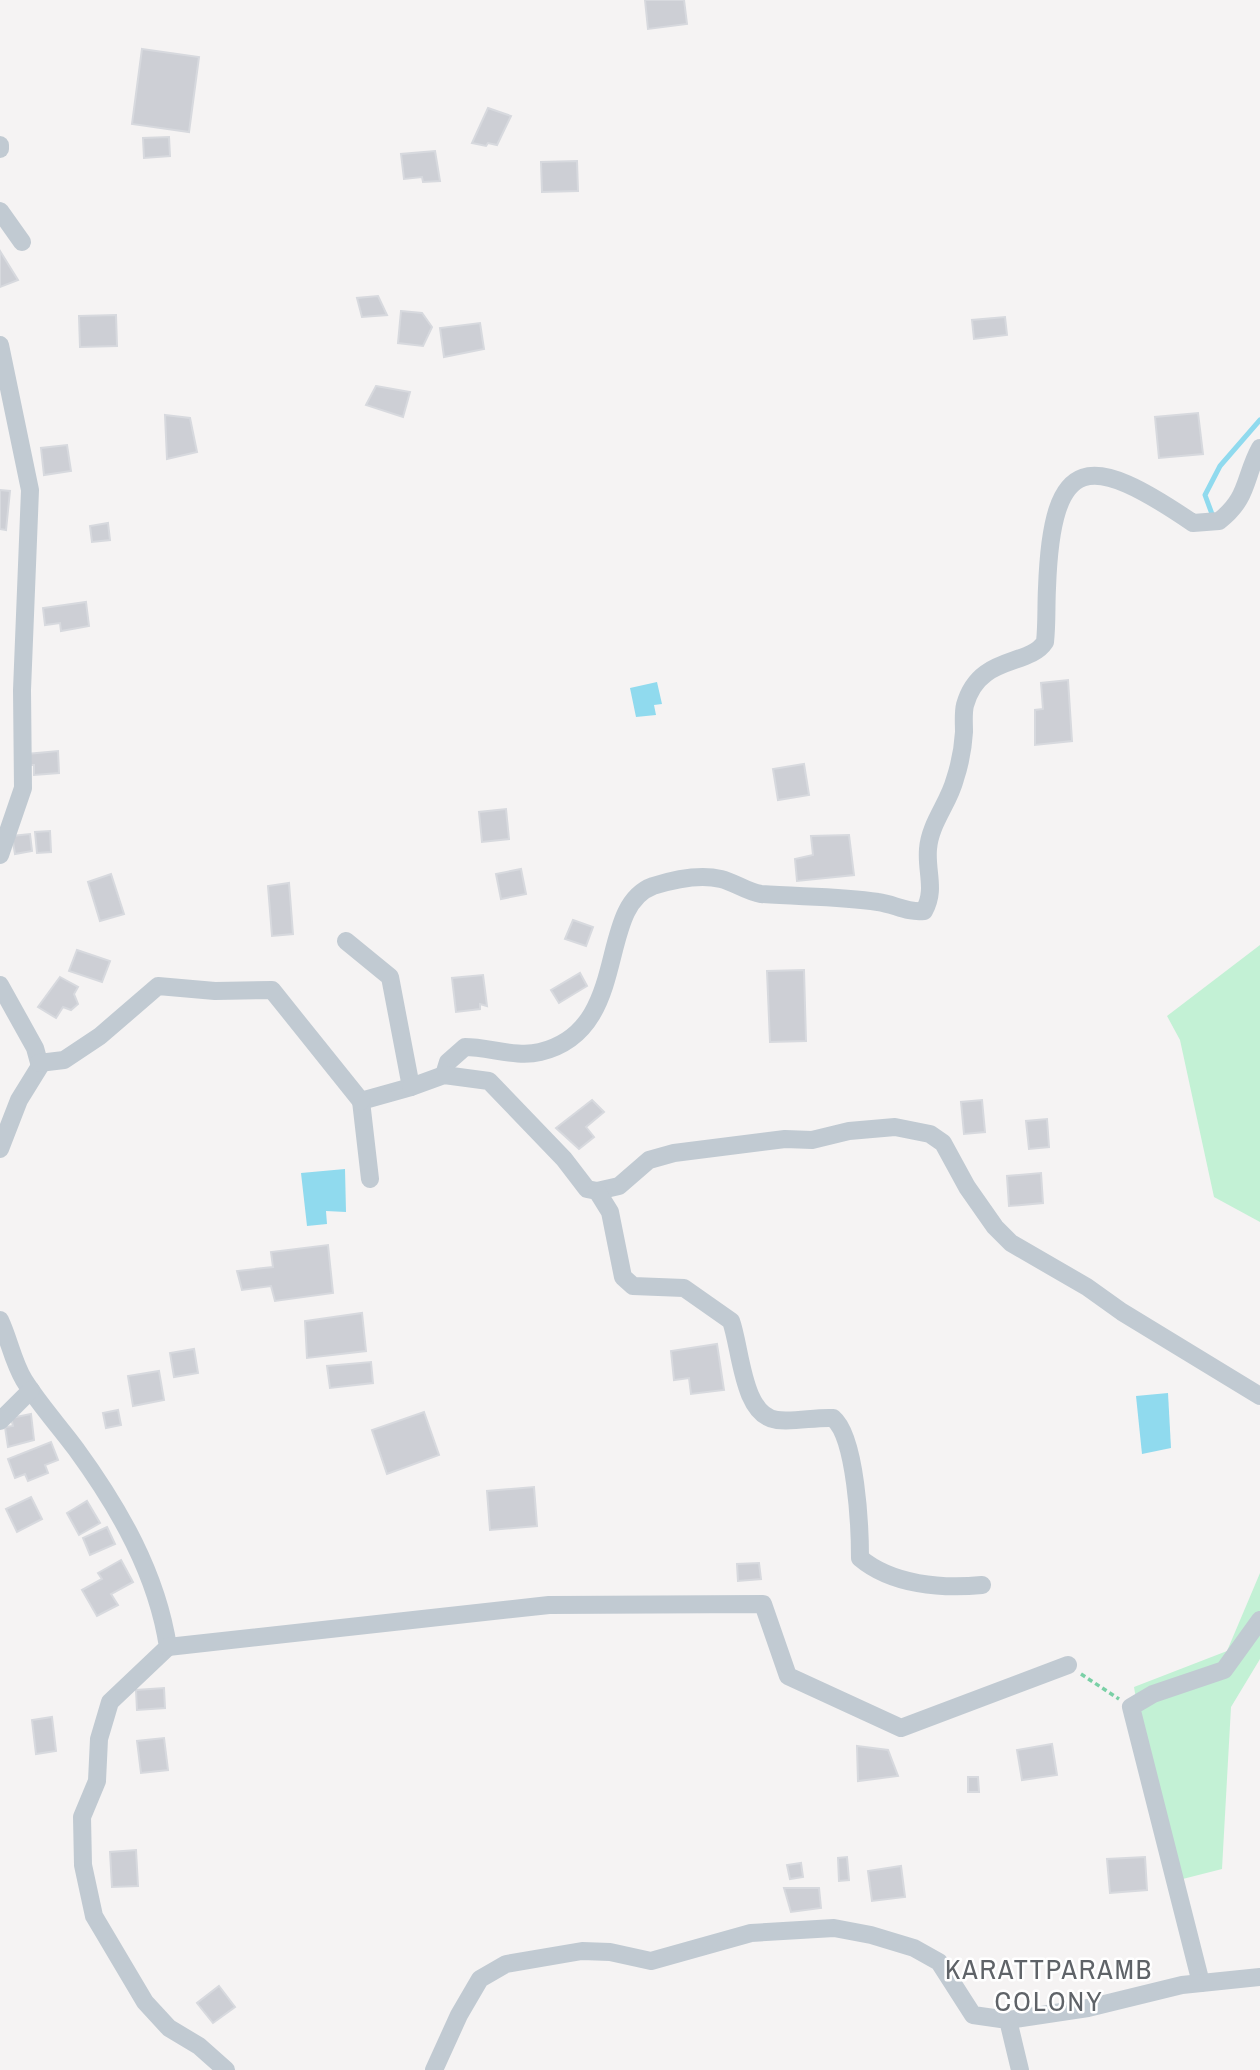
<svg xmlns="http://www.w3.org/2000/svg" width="1260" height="2070" viewBox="0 0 1260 2070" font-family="'Archivo Narrow',sans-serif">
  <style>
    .green { fill: #c3f1d5 }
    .water { fill: #90daee }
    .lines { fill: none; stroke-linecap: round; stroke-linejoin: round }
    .stream { stroke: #90daee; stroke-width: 5 }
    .building { fill: #cdcfd5; stroke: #d7d9de; stroke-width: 2 }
    .path { stroke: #7ad0a6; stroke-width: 3.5; stroke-dasharray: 5 3.5; stroke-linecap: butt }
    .street { stroke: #c1cad2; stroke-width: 18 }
    .labels { text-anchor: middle; stroke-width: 5; stroke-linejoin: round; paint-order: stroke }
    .quarter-label { font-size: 28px; letter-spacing: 2px; fill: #5f6368; stroke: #fff }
  </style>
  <rect width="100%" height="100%" fill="#f5f3f3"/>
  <!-- green -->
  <g class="green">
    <path d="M1260,945V1222L1214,1197L1180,1040L1167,1016Z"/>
    <path d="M1260,1573V1659L1231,1707L1222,1869L1167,1883L1134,1687L1227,1651Z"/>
  </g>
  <!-- water -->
  <g class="water">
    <path d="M657,682L662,704L654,705L656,715L636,717L630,688Z"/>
    <path d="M345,1169L346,1212L326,1211L327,1224L307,1226L301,1173Z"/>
    <path d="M1168,1393L1171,1448L1142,1454L1136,1396Z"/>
  </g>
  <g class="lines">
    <!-- stream -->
    <path class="stream" d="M1212,514L1205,495L1220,466L1260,420"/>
  </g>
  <!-- building -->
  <g class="building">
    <path d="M645,0H684L687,24L648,29Z"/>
    <path d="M142,49L199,57L189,132L132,124Z"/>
    <path d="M488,108L511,116L497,145L488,143L486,146L472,143Z"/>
    <path d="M169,137L170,156L144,158L143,138Z"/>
    <path d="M435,151L440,181L423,182L422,177L404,179L401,154Z"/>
    <path d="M577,161L578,191L542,192L541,162Z"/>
    <path d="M0,251L18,280L0,287Z"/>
    <path d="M378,296L387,315L362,317L357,298Z"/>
    <path d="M401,311L422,313L432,327L423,346L398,343Z"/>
    <path d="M116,315L117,346L80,347L79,316Z"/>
    <path d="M1005,317L1007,335L974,339L972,320Z"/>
    <path d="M480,323L484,349L444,357L440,328Z"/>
    <path d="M376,386L410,392L403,417L366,405Z"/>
    <path d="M1198,413L1203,454L1159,458L1155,417Z"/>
    <path d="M165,415L190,418L197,452L167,459Z"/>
    <path d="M67,445L71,471L44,475L41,448Z"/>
    <path d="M0,490L10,491L6,530L0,529Z"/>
    <path d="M108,523L110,540L92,542L90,526Z"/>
    <path d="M86,602L89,626L61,631L60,623L45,625L43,608Z"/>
    <path d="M1068,680L1072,741L1035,745V710L1043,709L1041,683Z"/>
    <path d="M58,751L59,773L34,775V765H29L27,754Z"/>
    <path d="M804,764L809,795L778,800L773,769Z"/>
    <path d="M506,809L509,839L482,842L479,812Z"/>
    <path d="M50,831L51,852L37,853L35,832Z"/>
    <path d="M30,834L32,851L15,854L12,836Z"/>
    <path d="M849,835L854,875L797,881L795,859L813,855L811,836Z"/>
    <path d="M521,869L526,894L501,899L496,874Z"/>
    <path d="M111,874L124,914L100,921L88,882Z"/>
    <path d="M289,883L293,934L272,936L268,886Z"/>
    <path d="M573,920L593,927L586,946L565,939Z"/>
    <path d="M77,950L110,961L102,982L69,971Z"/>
    <path d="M804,970L806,1041L770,1042L767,971Z"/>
    <path d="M580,973L587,986L559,1003L551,990Z"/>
    <path d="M483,975L487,1006L480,1004V1009L456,1012L452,978Z"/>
    <path d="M60,977L78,987L74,994L78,1004L71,1010L63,1007L56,1018L38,1007Z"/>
    <path d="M592,1100L604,1112L586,1127L594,1137L579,1149L556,1128Z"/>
    <path d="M982,1100L985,1132L964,1134L961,1102Z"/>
    <path d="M1047,1119L1049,1147L1029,1149L1026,1121Z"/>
    <path d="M1041,1173L1043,1203L1009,1206L1007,1176Z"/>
    <path d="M328,1245L333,1293L275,1301L271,1286L242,1290L237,1271L273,1267L271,1252Z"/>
    <path d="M362,1313L366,1351L307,1358L305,1321Z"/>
    <path d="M717,1344L724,1390L691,1394L689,1378L674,1380L671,1351Z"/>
    <path d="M194,1349L198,1373L174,1377L170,1353Z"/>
    <path d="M371,1362L373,1383L330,1388L327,1366Z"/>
    <path d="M159,1371L164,1400L133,1406L128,1376Z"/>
    <path d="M118,1410L121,1425L106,1428L103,1413Z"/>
    <path d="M424,1412L439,1455L387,1474L372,1430Z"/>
    <path d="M31,1414L34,1440L8,1447L5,1427L13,1426L11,1418Z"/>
    <path d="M51,1442L58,1460L45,1465L48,1473L28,1481L25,1474L15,1478L8,1459Z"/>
    <path d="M534,1487L537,1526L490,1530L487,1491Z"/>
    <path d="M31,1497L42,1519L17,1532L6,1509Z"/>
    <path d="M87,1501L100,1523L79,1535L67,1513Z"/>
    <path d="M107,1527L115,1544L90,1555L83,1538Z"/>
    <path d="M121,1560L133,1582L111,1594L118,1605L97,1616L82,1590L102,1579L98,1573Z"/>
    <path d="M759,1563L761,1579L738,1581L737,1564Z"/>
    <path d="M164,1688L165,1708L137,1710L136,1690Z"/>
    <path d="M52,1717L56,1751L36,1754L32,1720Z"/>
    <path d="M164,1738L168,1770L141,1773L137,1741Z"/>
    <path d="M1052,1744L1057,1775L1022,1780L1017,1750Z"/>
    <path d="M857,1746L888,1750L898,1776L858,1781Z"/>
    <path d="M968,1777H978L979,1792H968Z"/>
    <path d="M136,1850L138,1886L112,1887L110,1852Z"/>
    <path d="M847,1857L849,1880L839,1881L838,1858Z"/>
    <path d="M1145,1857L1147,1890L1110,1893L1107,1859Z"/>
    <path d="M801,1863L803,1877L790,1879L787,1865Z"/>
    <path d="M901,1866L905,1897L872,1901L868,1871Z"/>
    <path d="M784,1888H819L821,1908L791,1912Z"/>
    <path d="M219,1986L235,2007L213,2023L197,2003Z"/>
  </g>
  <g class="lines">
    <!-- path -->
    <path class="path" d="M1081,1674L1119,1699"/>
    <!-- street -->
    <g class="street">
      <path d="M0,145V149"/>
      <path d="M0,211L22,242"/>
      <path d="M0,345L30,490L22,690L23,788L0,855"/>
      <path d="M346,941L390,977L411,1087L361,1101L370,1179"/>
      <path d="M0,985L35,1048L40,1066L19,1100L0,1149"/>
      <path d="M39,1063L64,1060L100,1036L158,986L215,991L272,990L361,1101"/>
      <path d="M444,1075L448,1062L465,1047C489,1047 517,1058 540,1052C632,1030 595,907 653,886C672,880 700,874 721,879C734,882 747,892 761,894C800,897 839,896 878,902C894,904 907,913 924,911C936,890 926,872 928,849C930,823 949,803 955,779C960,764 963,748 964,732C964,723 963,713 965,705C979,654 1029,667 1045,642C1047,624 1046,607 1047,588C1052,450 1090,453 1193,523L1219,521C1249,498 1244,477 1260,448"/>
      <path d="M411,1087L444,1075L489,1081L564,1159L587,1189L597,1191L619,1186L649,1160L674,1153L785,1139L812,1140L849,1131L895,1127L930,1134L943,1143L967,1187L995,1227L1011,1243L1087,1287L1122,1312L1260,1396"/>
      <path d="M597,1191L610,1212L623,1277L633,1286L684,1288L731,1321C741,1348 742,1416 777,1420C796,1422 815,1417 833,1418C856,1437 860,1527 860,1558C892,1585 942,1589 982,1585"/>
      <path d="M0,1320C9,1339 13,1362 24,1380C39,1404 59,1426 76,1449C119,1508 157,1574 168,1647L110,1702L99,1739L97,1781L82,1817L83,1865L94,1916L145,2002L169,2028L199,2046L226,2070"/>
      <path d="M0,1421L31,1390"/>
      <path d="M168,1647L549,1605L763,1604L788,1676L901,1728L1068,1665"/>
      <path d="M1201,1983L1131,1707L1153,1694L1224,1670L1260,1620"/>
      <path d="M1008,2020L1088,2008L1182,1985L1260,1977"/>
      <path d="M434,2070L459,2015L480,1979L506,1964L582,1951L610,1952L651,1961L751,1933L834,1928L871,1935L914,1948L939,1962L973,2015L1008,2020L1020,2070"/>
    </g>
  </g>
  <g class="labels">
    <!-- quarter labels -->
    <g class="quarter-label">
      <text x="1049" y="1979">KARATTPARAMB<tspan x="1049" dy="32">COLONY</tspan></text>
    </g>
  </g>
</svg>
